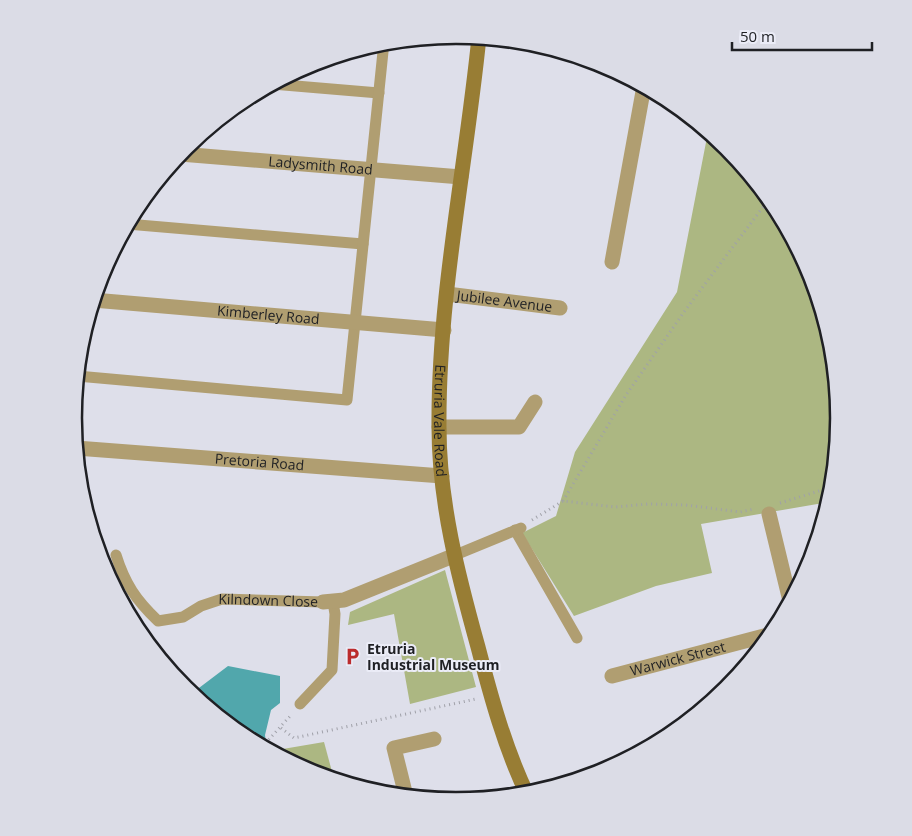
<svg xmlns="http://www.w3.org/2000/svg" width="912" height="836" viewBox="0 0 912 836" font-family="'Open Sans',sans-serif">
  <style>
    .green { fill: #acb782 }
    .water { fill: #51a7ac }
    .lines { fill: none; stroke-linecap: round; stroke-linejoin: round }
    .path { stroke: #a0a1a9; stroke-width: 3; stroke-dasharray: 1 4; stroke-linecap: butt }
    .service { stroke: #b09e71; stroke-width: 11 }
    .minor { stroke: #b09e71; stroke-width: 15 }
    .secondary { stroke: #987d34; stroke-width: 15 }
    .labels { text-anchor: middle; stroke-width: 4; stroke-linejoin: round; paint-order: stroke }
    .street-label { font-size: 14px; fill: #1f2024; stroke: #ebecf7 }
    .poi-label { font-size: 14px; font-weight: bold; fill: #1f2024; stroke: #ebecf7; text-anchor: start }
    .rim { fill: none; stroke: #1f2024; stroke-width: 2.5 }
  </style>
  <rect width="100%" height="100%" fill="#dedfea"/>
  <!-- green -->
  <g class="green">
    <path d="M708,132C792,200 836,310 839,417C840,442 834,468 832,493L829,502L701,524L712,573L656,586L574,616L522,533L556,516L575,452L677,292Z"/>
    <path d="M445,570L476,687L410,704L394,614L348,625L350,612Z"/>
    <path d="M324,742L334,779L309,772L271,751Z"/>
  </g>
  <!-- water -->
  <path class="water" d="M228,666L280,676V703L271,710L265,735L267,749L243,736L191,694Z"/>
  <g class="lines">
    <!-- path -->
    <g class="path">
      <path d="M563,501L626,395L684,312L769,199"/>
      <path d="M780,503L832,487"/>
      <path d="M532,520L563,501L615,507L648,504L686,505L740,512L754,509"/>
      <path d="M281,728L294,738L476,699"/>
      <path d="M262,747L292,714"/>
    </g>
    <!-- service -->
    <g class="service">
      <path d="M272,84L379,93"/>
      <path d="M127,224L363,244"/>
      <path d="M77,376L347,400L384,42"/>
      <path d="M515,530L577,638"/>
      <path id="s1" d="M116,555C125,584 136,600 158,621L183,617L201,606L222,599L323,602"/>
      <path d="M453,556L521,528"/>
      <path d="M300,704L332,670L335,614L333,602"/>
    </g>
    <!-- minor -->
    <g class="minor">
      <path id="s2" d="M180,154L461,177"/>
      <path d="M612,262L644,86"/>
      <path id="s3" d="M447,294L560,308"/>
      <path id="s4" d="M93,300L444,330"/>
      <path d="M439,427H519L535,402"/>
      <path id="s5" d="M76,448L442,476"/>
      <path d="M769,514L790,601"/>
      <path d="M323,602L344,600L453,556"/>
      <path id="s6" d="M612,676L772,634"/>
      <path d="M406,796L394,748L434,739"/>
    </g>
    <!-- secondary -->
    <path class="secondary" id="s7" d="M479,37C466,167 438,296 439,427C439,502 458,575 478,647C491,697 505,748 527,794"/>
  </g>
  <!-- icons -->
  <defs>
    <symbol id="parking-bare" viewBox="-9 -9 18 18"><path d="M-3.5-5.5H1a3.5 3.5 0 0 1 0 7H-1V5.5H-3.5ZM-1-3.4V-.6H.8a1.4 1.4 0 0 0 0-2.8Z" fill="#bb2c2d" stroke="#ebecf7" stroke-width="2.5" paint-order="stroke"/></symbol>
  </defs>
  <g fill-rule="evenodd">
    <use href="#parking-bare" x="340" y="644" width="25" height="25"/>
  </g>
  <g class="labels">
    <!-- street labels -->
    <g class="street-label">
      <text dy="5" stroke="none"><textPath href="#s2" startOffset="141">Ladysmith Road</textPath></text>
      <text dy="5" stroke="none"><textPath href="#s3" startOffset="58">Jubilee Avenue</textPath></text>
      <text dy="5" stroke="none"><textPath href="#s4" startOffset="176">Kimberley Road</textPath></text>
      <text dy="5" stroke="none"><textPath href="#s7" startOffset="386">Etruria Vale Road</textPath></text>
      <text dy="5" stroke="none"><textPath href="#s5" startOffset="184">Pretoria Road</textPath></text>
      <text dy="5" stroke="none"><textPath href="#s1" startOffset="194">Kilndown Close</textPath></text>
      <text dy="5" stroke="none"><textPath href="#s6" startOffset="68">Warwick Street</textPath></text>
    </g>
    <!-- poi labels -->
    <g class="poi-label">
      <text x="367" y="654">Etruria<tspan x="367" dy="16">Industrial Museum</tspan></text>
    </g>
  </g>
  <!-- crop -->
  <path d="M0 0H912V836H0ZM82 418a374 374 0 1 1 748 0a374 374 0 1 1-748 0Z" fill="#dbdce6" fill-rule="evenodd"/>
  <path class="rim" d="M82 418a374 374 0 1 1 748 0a374 374 0 1 1-748 0Z"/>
  <!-- scale -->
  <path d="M732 42v8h140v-8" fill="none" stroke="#1f2024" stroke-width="2.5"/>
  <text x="740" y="42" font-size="15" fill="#1f2024" stroke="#ebecf7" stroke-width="4" paint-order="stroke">50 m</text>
</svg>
